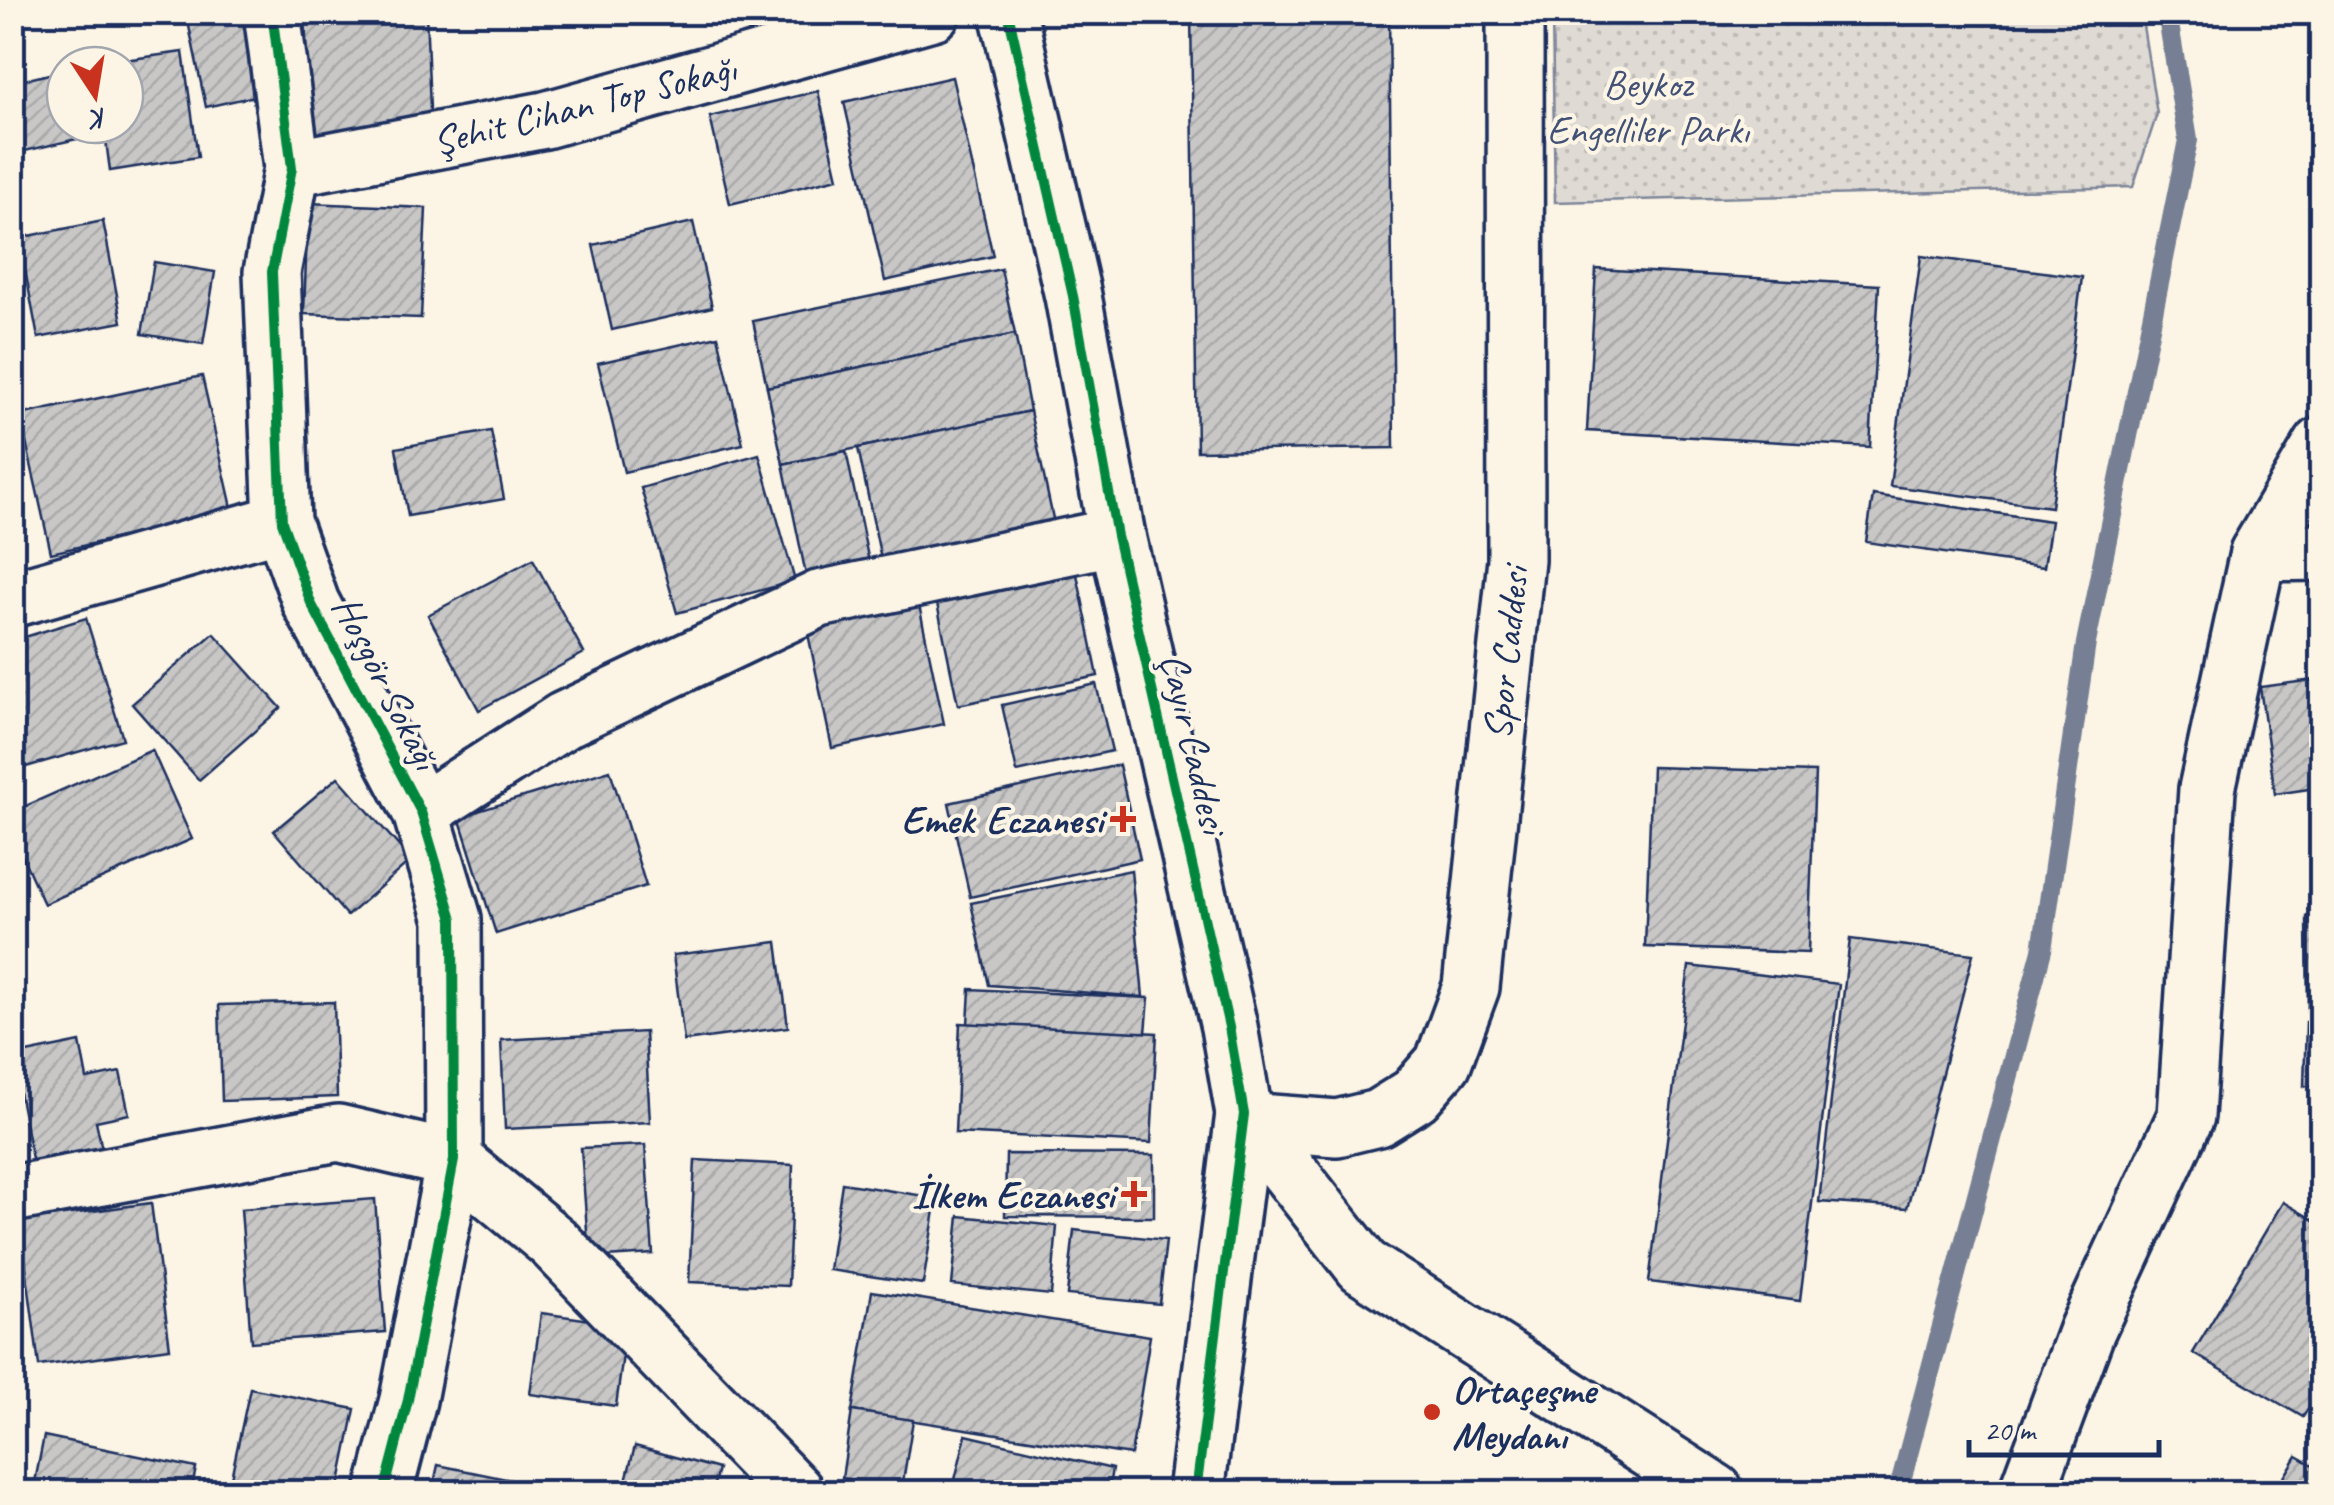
<svg xmlns="http://www.w3.org/2000/svg" width="2334" height="1505" viewBox="0 0 2334 1505" font-family="Caveat,sans-serif">
  <style>
    .park { fill: url(#park-dots); stroke: #7d8599; stroke-width: 2.5 }
    .lines { fill: none; stroke-linecap: round; stroke-linejoin: round }
    .stream { stroke: #767f94; stroke-width: 20 }
    .building { fill: url(#building-hatch); stroke: #1b2f5e; stroke-width: 2.5 }
    .street-casing { stroke: #1b2f5e; stroke-width: 62 }
    .secondary-casing { stroke: #1b2f5e; stroke-width: 62 }
    .primary-casing { stroke: #1b2f5e; stroke-width: 62 }
    .street { stroke: #fcf5e5; stroke-width: 55 }
    .secondary { stroke: #fcf5e5; stroke-width: 55 }
    .primary { stroke: #fcf5e5; stroke-width: 55 }
    .cycleway-casing { stroke: #fcf5e5; stroke-width: 16 }
    .cycleway { stroke: #00873e; stroke-width: 10 }
    .poi-dot { fill: #c8321e; stroke: #fcf5e5; stroke-width: 4 }
    .labels { text-anchor: middle; stroke-width: 8; stroke-linejoin: round; paint-order: stroke }
    .park-label { font-size: 40px; fill: #425176; stroke: #fcf5e5 }
    .street-label { font-size: 40px; fill: #1b2f5e; stroke: #fcf5e5 }
    .poi-label { font-size: 40px; font-weight: bold; fill: #1b2f5e; stroke: #fcf5e5; text-anchor: end }
  </style>
  <defs>
    <pattern id="park-dots" width="8" height="8" patternUnits="userSpaceOnUse" patternTransform="scale(2.5)"><rect width="8" height="8" fill="#dfdbd4"/><path d="M2 2h.1M6 6h.1" fill="none" stroke="#bfbcb8" stroke-width="1.8" stroke-linecap="round"/></pattern>
    <pattern id="building-hatch" width="6" height="6" patternUnits="userSpaceOnUse" patternTransform="scale(2.5)"><rect width="6" height="6" fill="#c8c7c6"/><path d="M-1 1l2-2M0 6l6-6M5 7l2-2" fill="none" stroke="#ababac"/></pattern>
  </defs>
  <rect width="100%" height="100%" fill="#fcf5e5"/>
  <filter id="ink" filterUnits="userSpaceOnUse"><feTurbulence type="fractalNoise" baseFrequency=".01" numOctaves="2"/><feDisplacementMap in="SourceGraphic" scale="20" xChannelSelector="R" yChannelSelector="G"/><feConvolveMatrix kernelMatrix="1 2 1 2 8 2 1 2 1" color-interpolation-filters="sRGB"/></filter>
  <g filter="url(#ink)">
    <!-- park -->
    <path class="park" d="M1552,13H2141L2157,114L2133,187L1555,202Z"/>
    <g class="lines">
      <!-- stream -->
      <path class="stream" d="M1898,1492L2042,950L2086,643L2188,140L2167,12"/>
    </g>
    <!-- building -->
    <g class="building">
      <path d="M186,12H256L273,92L206,107Z"/>
      <path d="M305,12H426L431,134L310,140Z"/>
      <path d="M1191,12H1389L1394,448L1197,451Z"/>
      <path d="M183,52L198,157L110,171L104,125H125V65L95,64Z"/>
      <path d="M65,70V125H92L94,135L12,154V83Z"/>
      <path d="M952,77L993,256L885,281L844,102Z"/>
      <path d="M818,91L838,178L730,204L710,117Z"/>
      <path d="M308,203L426,208L421,318L304,314Z"/>
      <path d="M103,221L122,322L38,338L19,238Z"/>
      <path d="M693,222L712,307L612,330L593,245Z"/>
      <path d="M1921,256L2082,277L2051,507L1890,486Z"/>
      <path d="M154,262L215,272L203,344L142,334Z"/>
      <path d="M1001,269L1015,334L767,387L753,321Z"/>
      <path d="M1596,269L1879,285L1870,447L1587,431Z"/>
      <path d="M1015,334L1030,411L783,464L767,387Z"/>
      <path d="M718,336L743,444L624,472L598,363Z"/>
      <path d="M202,376L233,512L51,553L20,415Z"/>
      <path d="M1030,411L1058,542L885,578L858,448Z"/>
      <path d="M491,431L504,499L408,516L396,448Z"/>
      <path d="M846,451L869,562L806,575L783,464Z"/>
      <path d="M759,454L795,581L677,613L641,488Z"/>
      <path d="M1873,495L2051,521L2044,567L1866,542Z"/>
      <path d="M533,559L584,653L479,710L428,615Z"/>
      <path d="M1074,560L1098,676L958,705L934,589Z"/>
      <path d="M919,605L944,724L832,748L807,629Z"/>
      <path d="M86,618L123,739L12,771V641Z"/>
      <path d="M214,633L281,708L199,780L132,704Z"/>
      <path d="M2322,679V805H2319L2316,788L2275,794L2260,687Z"/>
      <path d="M1096,684L1112,751L1017,772L1002,705Z"/>
      <path d="M152,750L192,839L44,904L12,834V812Z"/>
      <path d="M1119,765L1140,859L970,897L949,803Z"/>
      <path d="M1652,767L1815,772L1808,953L1645,947Z"/>
      <path d="M610,770L646,886L496,934L459,817Z"/>
      <path d="M338,777L411,860L347,916L274,831Z"/>
      <path d="M1131,870L1143,997L989,985L971,903Z"/>
      <path d="M2307,917H2322V1013L2308,1012Z"/>
      <path d="M1850,939L1973,954L1907,1208L1819,1202Z"/>
      <path d="M777,942L788,1027L684,1041L673,955Z"/>
      <path d="M1689,966L1839,984L1800,1301L1649,1282Z"/>
      <path d="M970,989L1149,998L1146,1033L968,1024Z"/>
      <path d="M334,1002L337,1097L222,1101L219,1005Z"/>
      <path d="M2306,1022H2322V1087L2304,1086Z"/>
      <path d="M960,1023L1157,1033L1151,1143L955,1133Z"/>
      <path d="M645,1032L650,1122L505,1129L501,1040Z"/>
      <path d="M80,1042L87,1079L120,1072L129,1114L96,1121L103,1154L34,1169L12,1056Z"/>
      <path d="M2313,1097H2322V1185H2316Z"/>
      <path d="M645,1145L653,1254L589,1258L581,1148Z"/>
      <path d="M1006,1154L1154,1155V1217L1005,1216Z"/>
      <path d="M695,1160L793,1165L788,1286L689,1282Z"/>
      <path d="M842,1183L937,1198L923,1284L829,1270Z"/>
      <path d="M375,1199L385,1332L251,1342L241,1209Z"/>
      <path d="M2283,1202L2322,1225V1386L2303,1417L2193,1353Z"/>
      <path d="M151,1203L170,1348L39,1366L20,1221Z"/>
      <path d="M959,1216L1057,1226L1051,1295L952,1285Z"/>
      <path d="M1074,1230L1166,1240L1159,1304L1067,1295Z"/>
      <path d="M872,1291L1150,1336L1131,1455L852,1411Z"/>
      <path d="M541,1313L627,1325L616,1406L530,1394Z"/>
      <path d="M250,1388L355,1409L338,1492H228Z"/>
      <path d="M852,1411L913,1420L902,1488L842,1478Z"/>
      <path d="M966,1435L1112,1469L1108,1492H952Z"/>
      <path d="M44,1436L196,1468L191,1492H33Z"/>
      <path d="M635,1446L718,1469L712,1492H623Z"/>
      <path d="M2297,1456L2322,1470V1492H2275Z"/>
      <path d="M438,1465L545,1487L544,1492H432Z"/>
    </g>
    <g class="lines">
      <defs>
        <g id="street">
          <path d="M272,12L292,168L272,272L282,522L311,603L421,812L453,919L454,1160L408,1400L384,1492"/>
          <path d="M292,168L545,120L932,12"/>
          <path d="M2258,553L2322,552"/>
          <path d="M12,599L282,522"/>
          <path d="M421,812L564,720L819,599L1117,536"/>
          <path d="M12,1194L338,1133L454,1160L553,1242L795,1492"/>
          <path d="M2027,1492L2087,1330L2186,1116L2207,789L2258,553L2322,445"/>
        </g>
        <g id="secondary">
          <path d="M1244,1114L1258,1122L1337,1128L1378,1118L1415,1095L1443,1063L1471,987L1516,560L1515,12"/>
          <path d="M1244,1114L1363,1266L1715,1492"/>
        </g>
        <path id="primary" d="M1008,12L1073,296L1117,536L1229,1027L1244,1114L1196,1492"/>
      </defs>
      <!-- street casing -->
      <use href="#street" class="street-casing"/>
      <!-- secondary casing -->
      <use href="#secondary" class="secondary-casing"/>
      <!-- primary casing -->
      <use href="#primary" class="primary-casing"/>
      <!-- street -->
      <use href="#street" class="street"/>
      <!-- secondary -->
      <use href="#secondary" class="secondary"/>
      <!-- primary -->
      <use href="#primary" class="primary"/>
      <defs>
        <g id="cycleway">
          <path d="M272,12L292,168L272,272L282,522L311,603L421,812L453,919L454,1160L408,1400L384,1492"/>
          <path d="M1008,12L1073,296L1117,536L1229,1027L1244,1114L1196,1492"/>
        </g>
      </defs>
      <!-- cycleway casing -->
      <use href="#cycleway" class="cycleway-casing"/>
      <!-- cycleway -->
      <use href="#cycleway" class="cycleway"/>
    </g>
  </g>
  <!-- markers -->
  <g class="poi-dot">
    <path d="M1118 804h10v10h10v10h-10v10h-10v-10h-10v-10h10z"/>
    <path d="M1129 1179h10v10h10v10h-10v10h-10v-10h-10v-10h10z"/>
    <circle cx="1432" cy="1412" r="10"/>
  </g>
  <g class="labels">
    <!-- park labels -->
    <g class="park-label">
      <text x="1648" y="97">Beykoz<tspan x="1648" dy="46">Engelliler Parkı</tspan></text>
    </g>
    <!-- street labels -->
    <g class="street-label">
      <text transform="translate(584 104) rotate(-14)" y="14">Şehit Cihan Top Sokağı</text>
      <text transform="translate(1505 653) rotate(-84)" y="14">Spor Caddesi</text>
      <text transform="translate(387 682) rotate(63)" y="14">Hoşgör Sokağı</text>
      <text transform="translate(1195 743) rotate(77)" y="14">Çayır Caddesi</text>
    </g>
    <!-- poi labels -->
    <g class="poi-label">
      <text x="1103" y="833">Emek Eczanesi</text>
      <text x="1114" y="1208">İlkem Eczanesi</text>
      <text x="1452" y="1403" text-anchor="start">Ortaçeşme<tspan x="1452" dy="46">Meydanı</tspan></text>
    </g>
  </g>
  <!-- margin -->
  <rect width="2334" height="1505" fill="none" stroke="#fcf5e5" stroke-width="50"/>
  <rect x="25" y="25" width="2284" height="1455" fill="none" stroke="#1b2f5e" stroke-width="4" filter="url(#ink)"/>
  <!-- north arrow -->
  <g transform="translate(95 95) rotate(168)"><circle r="48" fill="#fcf5e5" stroke="#a2a6af" stroke-width="2.5"/>
  <path d="M0-8L18 38L0 25L-18 38Z" fill="#c8321e"/>
  <text y="-15" font-size="28" font-weight="bold" text-anchor="middle" fill="#1b2f5e">K</text>
  </g>
  <!-- scale -->
  <path d="M1969 1440v15h190v-15" fill="none" stroke="#1b2f5e" stroke-width="5"/>
  <text x="1984" y="1440" font-size="30" fill="#1b2f5e" stroke="#fcf5e5" stroke-width="8" paint-order="stroke">20 m</text>
</svg>
